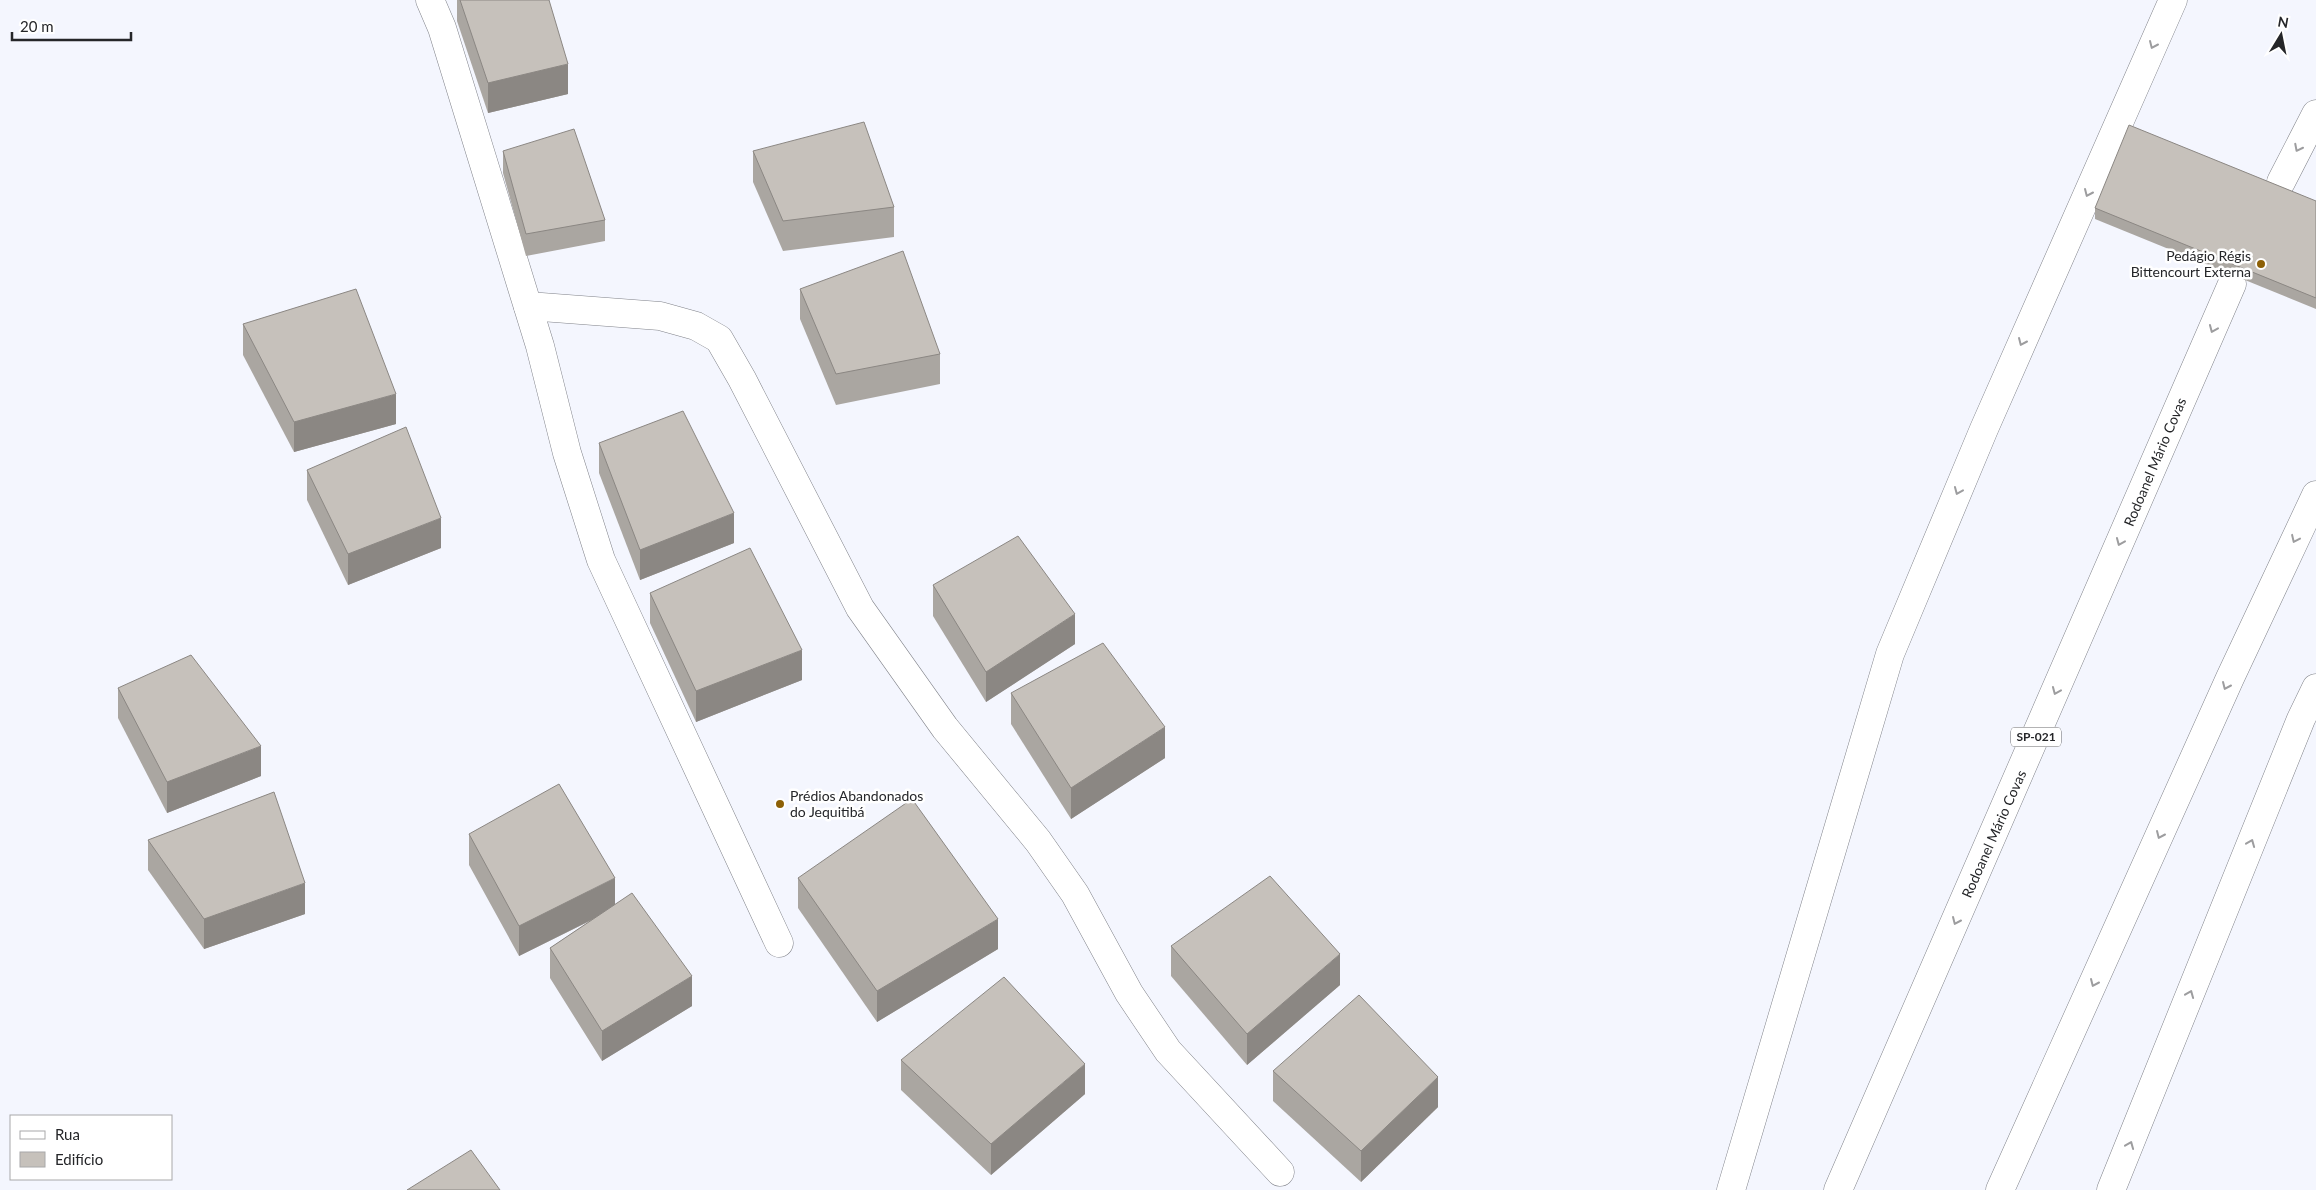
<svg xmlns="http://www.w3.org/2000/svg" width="2316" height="1190" viewBox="0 0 2316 1190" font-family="Lato,sans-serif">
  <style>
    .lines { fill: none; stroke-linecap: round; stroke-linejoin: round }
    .minor-casing { stroke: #81838a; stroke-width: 29 }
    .highway-casing { stroke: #81838a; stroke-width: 29 }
    .minor { stroke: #fff; stroke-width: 28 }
    .highway { stroke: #fff; stroke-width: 28 }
    .wall { fill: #aaa6a1 }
    .shaded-wall { fill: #8b8783 }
    .building { fill: #c6c1bb; stroke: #8b8783 }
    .oneway { stroke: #9d9d9f }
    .poi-dot { fill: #8d6006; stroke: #fff; stroke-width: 2 }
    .labels { text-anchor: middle; stroke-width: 5; stroke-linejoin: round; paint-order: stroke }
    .shield { fill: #fff; stroke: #666769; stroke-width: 1 }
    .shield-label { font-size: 12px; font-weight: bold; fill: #252629 }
    .poi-label { font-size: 14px; fill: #252629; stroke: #fff; text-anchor: end }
    .street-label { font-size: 14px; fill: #252629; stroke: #fff }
  </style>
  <rect width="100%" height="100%" fill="#f4f6fe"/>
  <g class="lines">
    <defs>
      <g id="minor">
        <path d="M430,0L442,28L540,346L567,453L601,560L779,943"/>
        <path d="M528,306L660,316L696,326L719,339L742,379L860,608L945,728L1038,841L1075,894L1129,993L1168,1051L1280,1172"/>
      </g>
      <g id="highway">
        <path d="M2281,182L2316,114"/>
        <path d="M1731,1190L1890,654L1984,429L2173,0"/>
        <path d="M1838,1190L2232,284"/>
        <path d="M2000,1190L2230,678L2316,495"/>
        <path d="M2111,1190L2301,719L2316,688"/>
      </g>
    </defs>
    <!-- minor casing -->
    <use href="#minor" class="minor-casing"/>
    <!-- highway casing -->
    <use href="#highway" class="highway-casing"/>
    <!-- minor -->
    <use href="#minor" class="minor"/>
    <!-- highway -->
    <use href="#highway" class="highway"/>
  </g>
  <!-- wall -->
  <g class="wall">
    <path d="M457,0H549L568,94L488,113L457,21Z"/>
    <path d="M503,151L605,220V241L526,256L503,173Z"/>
    <path d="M753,151L894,207V237L783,251L753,182Z"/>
    <path d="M2316,201V309L2095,219V208Z"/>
    <path d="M800,289L940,354V384L836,405L800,319Z"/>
    <path d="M243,324L396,424L294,452L243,355Z"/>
    <path d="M599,443L734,543L640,580L599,473Z"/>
    <path d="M307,470L441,548L348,585L307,500Z"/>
    <path d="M933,585L1075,644L986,702L933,616Z"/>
    <path d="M650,593L802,680L696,722L650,623Z"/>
    <path d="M118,688L261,776L167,813L118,718Z"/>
    <path d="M1011,693L1165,758L1071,819L1011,724Z"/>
    <path d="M469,834L615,904L692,1006L602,1061L550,978V948L590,921L519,956L469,865Z"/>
    <path d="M148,840L305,914L204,949L148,870Z"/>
    <path d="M798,878L998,949L877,1022L798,908Z"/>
    <path d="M1171,946L1340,985L1247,1065L1171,976Z"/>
    <path d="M901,1060L1085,1094L991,1175L901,1090Z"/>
    <path d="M1273,1071L1438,1107L1361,1182L1273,1101Z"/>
  </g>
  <!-- shaded-wall -->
  <g class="shaded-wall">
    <path d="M568,64V94L488,113V83Z"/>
    <path d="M396,394V424L294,452V422Z"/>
    <path d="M734,513V543L640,580V550Z"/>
    <path d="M441,518V548L348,585V554Z"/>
    <path d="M1075,614V644L986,702V672Z"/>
    <path d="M802,650V680L696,722V691Z"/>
    <path d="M1165,727V758L1071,819V788Z"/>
    <path d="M261,746V776L167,813V782Z"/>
    <path d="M615,878V908L519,956V926Z"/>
    <path d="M305,883V914L204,949V919Z"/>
    <path d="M998,919V949L877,1022V991Z"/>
    <path d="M1340,954V985L1247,1065V1034Z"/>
    <path d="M692,976V1006L602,1061V1031Z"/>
    <path d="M1085,1064V1094L991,1175V1144Z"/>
    <path d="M1438,1077V1107L1361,1182V1151Z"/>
  </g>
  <!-- building -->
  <g class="building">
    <path d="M460,0H549L568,64L488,83Z"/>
    <path d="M864,122L894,207L783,221L753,151Z"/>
    <path d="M2129,125L2316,201V298L2095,208Z"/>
    <path d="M574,129L605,220L526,234L503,151Z"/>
    <path d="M903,251L940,354L836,374L800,289Z"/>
    <path d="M356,289L396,394L294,422L243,324Z"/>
    <path d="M683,411L734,513L640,550L599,443Z"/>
    <path d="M406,427L441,518L348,554L307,470Z"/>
    <path d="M1018,536L1075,614L986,672L933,585Z"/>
    <path d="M750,548L802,650L696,691L650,593Z"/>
    <path d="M1103,643L1165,727L1071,788L1011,693Z"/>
    <path d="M191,655L261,746L167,782L118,688Z"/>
    <path d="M559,784L615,878L519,926L469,834Z"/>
    <path d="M274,792L305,883L204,919L148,840Z"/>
    <path d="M912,799L998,919L877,991L798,878Z"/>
    <path d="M1270,876L1340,954L1247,1034L1171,946Z"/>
    <path d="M632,893L692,976L602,1031L550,948Z"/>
    <path d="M1004,977L1085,1064L991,1144L901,1060Z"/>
    <path d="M1359,995L1438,1077L1361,1151L1273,1071Z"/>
    <path d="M471,1150L500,1190H407Z"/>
  </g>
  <!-- one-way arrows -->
  <defs><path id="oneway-chevron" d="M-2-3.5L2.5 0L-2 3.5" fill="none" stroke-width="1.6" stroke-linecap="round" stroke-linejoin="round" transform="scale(1.25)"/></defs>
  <g class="oneway">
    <use href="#oneway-chevron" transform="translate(2153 45) rotate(114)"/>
    <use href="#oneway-chevron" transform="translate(2298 148) rotate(117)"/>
    <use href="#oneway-chevron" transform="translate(2088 193) rotate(114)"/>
    <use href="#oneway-chevron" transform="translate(2213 329) rotate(113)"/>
    <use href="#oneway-chevron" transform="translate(2022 342) rotate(114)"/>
    <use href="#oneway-chevron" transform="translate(1958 491) rotate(113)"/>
    <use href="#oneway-chevron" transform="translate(2295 539) rotate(115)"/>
    <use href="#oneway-chevron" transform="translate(2120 542) rotate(113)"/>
    <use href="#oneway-chevron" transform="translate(2226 686) rotate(114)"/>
    <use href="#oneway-chevron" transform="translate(2056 691) rotate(113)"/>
    <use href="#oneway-chevron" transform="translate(2160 835) rotate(114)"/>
    <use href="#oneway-chevron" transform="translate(2251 843) rotate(-68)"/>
    <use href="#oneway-chevron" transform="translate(1956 921) rotate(114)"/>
    <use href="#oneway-chevron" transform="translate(2094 983) rotate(114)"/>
    <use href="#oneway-chevron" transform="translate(2190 994) rotate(-68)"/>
    <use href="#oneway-chevron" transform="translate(2130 1145) rotate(-68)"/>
  </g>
  <!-- markers -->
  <g class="poi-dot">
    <circle cx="2261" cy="264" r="5"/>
    <circle cx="780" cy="804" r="5"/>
  </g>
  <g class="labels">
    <!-- shield labels -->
    <rect class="shield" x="2011" y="727.5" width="50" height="19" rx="4"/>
    <g class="shield-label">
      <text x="2036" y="741">SP-021</text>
    </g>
    <!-- poi labels -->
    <g class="poi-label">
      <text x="2251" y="261">Pedágio Régis<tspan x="2251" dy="16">Bittencourt Externa</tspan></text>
      <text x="790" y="801" text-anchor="start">Prédios Abandonados<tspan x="790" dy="16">do Jequitibá</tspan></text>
    </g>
    <!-- street labels -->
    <g class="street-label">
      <text transform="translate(2155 462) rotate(-67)" y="5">Rodoanel Mário Covas</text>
      <text transform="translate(1994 834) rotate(-66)" y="5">Rodoanel Mário Covas</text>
    </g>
  </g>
  <!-- legend -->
  <rect x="10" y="1115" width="162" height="65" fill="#ffffff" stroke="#a8a8a9"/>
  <rect x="20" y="1131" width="25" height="8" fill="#ffffff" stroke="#a8a8a9"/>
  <text x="55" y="1140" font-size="15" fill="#252629">Rua</text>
  <rect x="20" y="1152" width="25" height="15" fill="#c6c1bb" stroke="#a8a8a9"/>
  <text x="55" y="1165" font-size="15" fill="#252629">Edifício</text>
  <!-- north arrow -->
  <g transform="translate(2281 35) rotate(10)" stroke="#ffffff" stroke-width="4" paint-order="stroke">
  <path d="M0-4L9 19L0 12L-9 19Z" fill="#252629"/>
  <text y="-8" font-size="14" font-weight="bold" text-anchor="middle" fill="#252629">N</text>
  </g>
  <!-- scale -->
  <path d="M12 32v8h119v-8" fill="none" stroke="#252629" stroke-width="2.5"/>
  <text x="20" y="32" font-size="15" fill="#252629" stroke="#ffffff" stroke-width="4" paint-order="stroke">20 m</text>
</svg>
